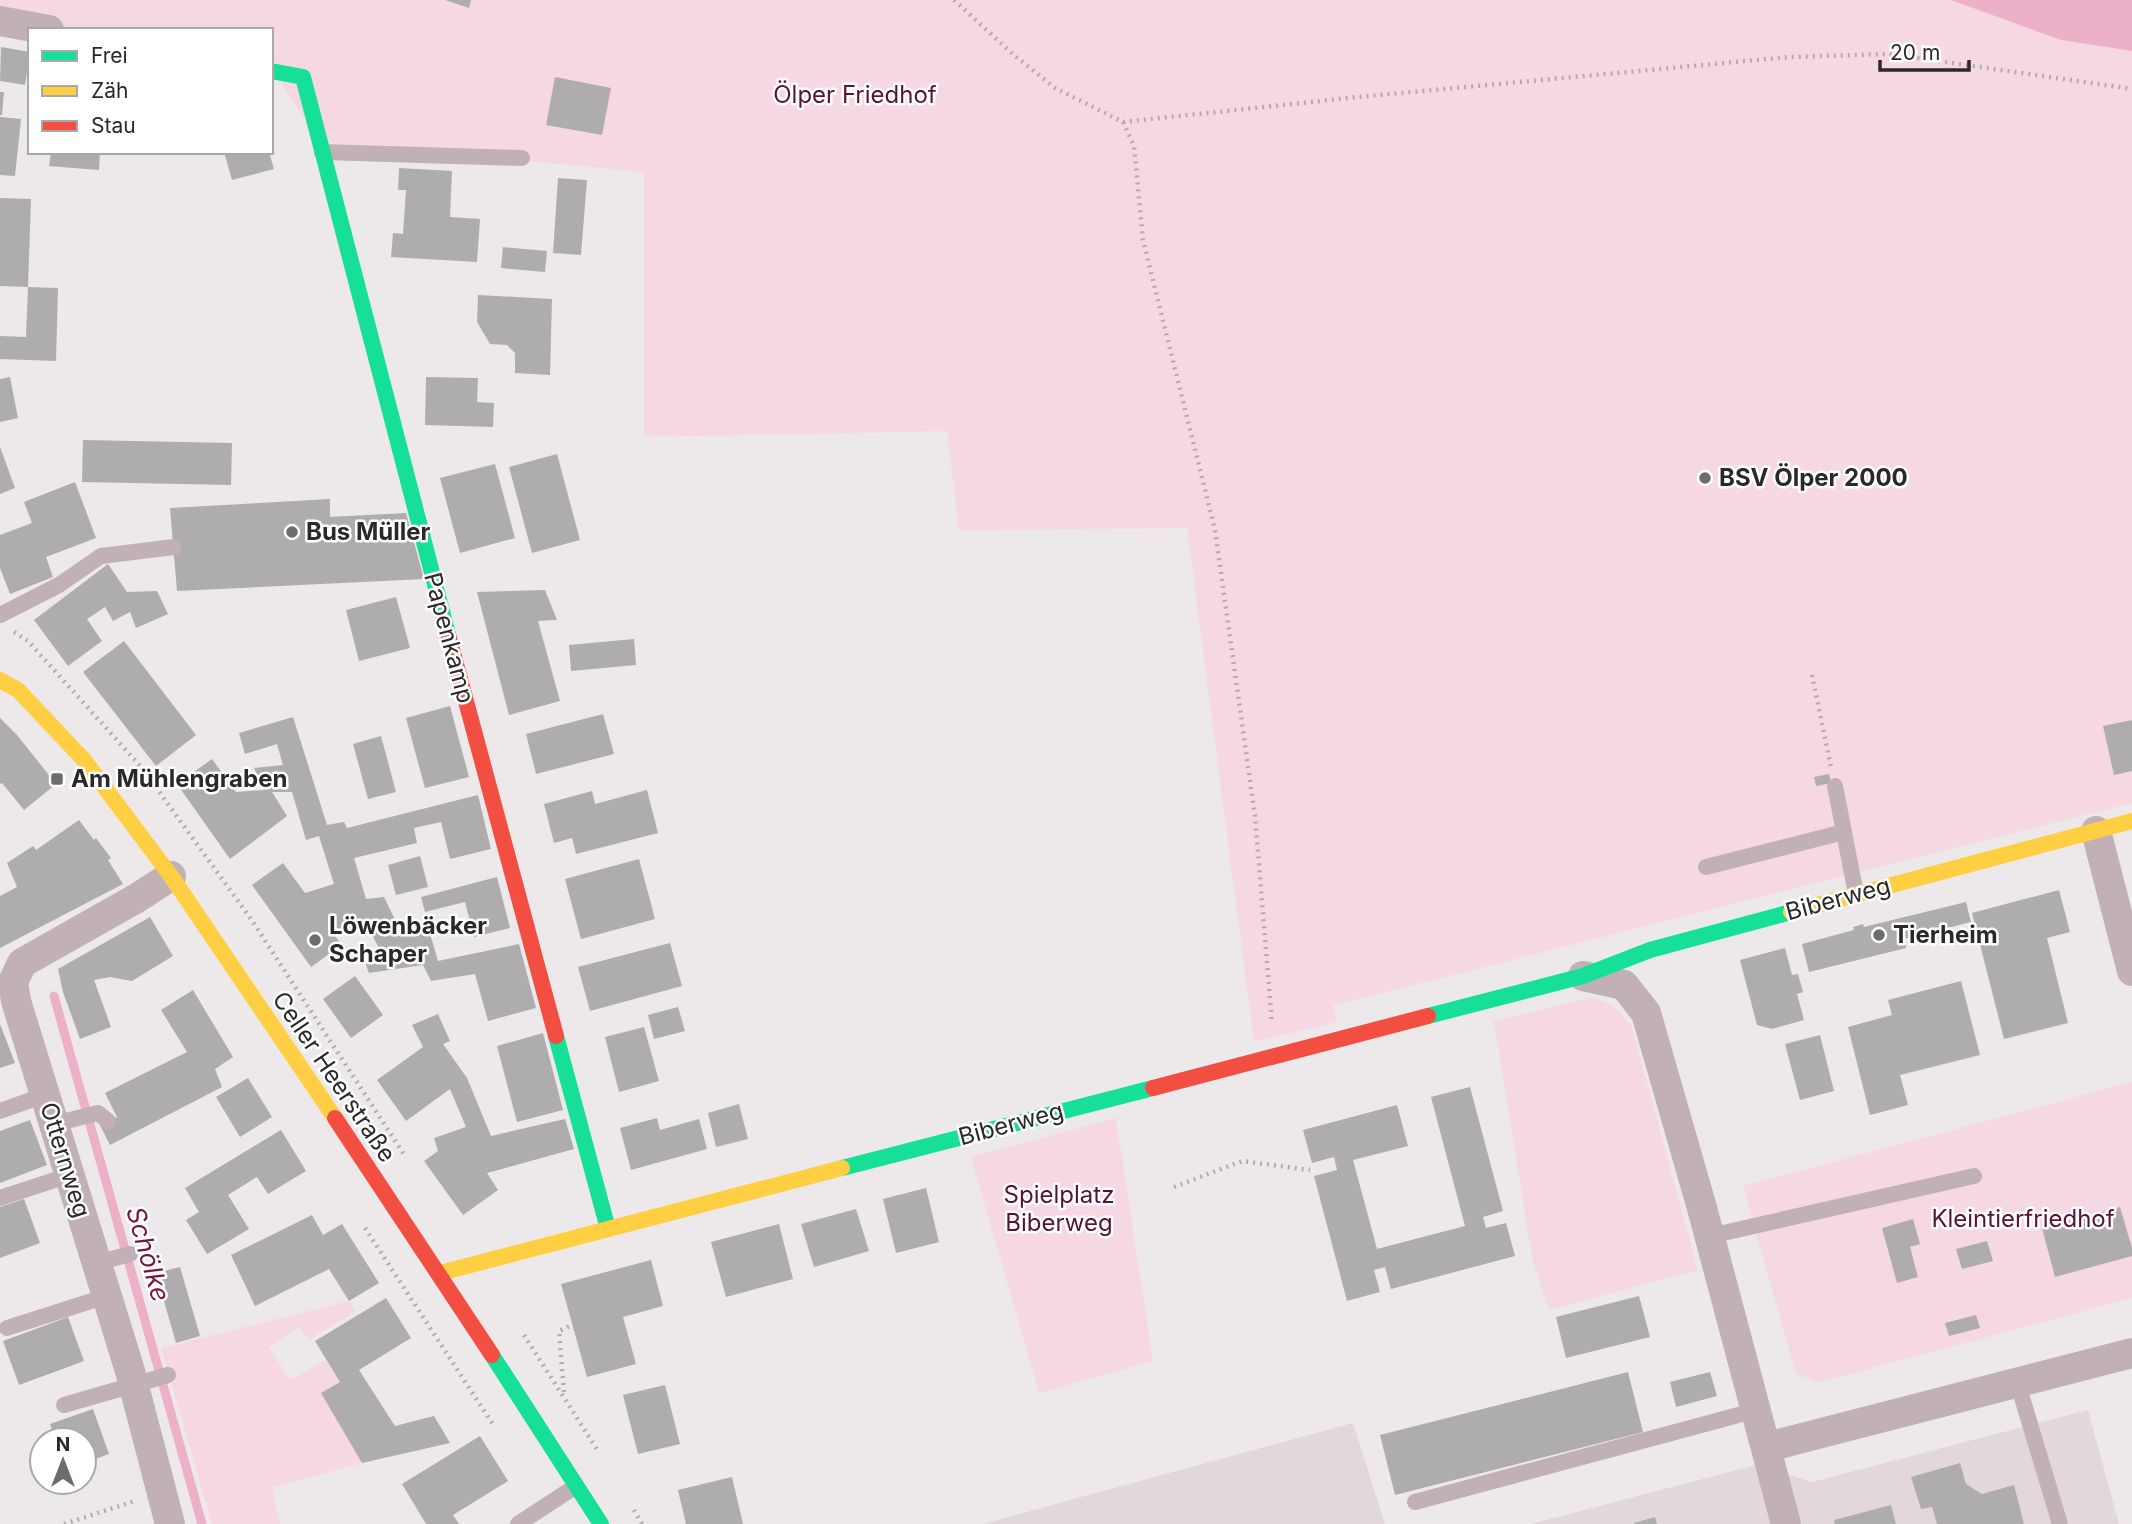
<svg xmlns="http://www.w3.org/2000/svg" width="2132" height="1524" viewBox="0 0 2132 1524" font-family="Inter,sans-serif">
  <style>
    .built { fill: #e2d8db }
    .green { fill: #f6d8e3 }
    .water { fill: #ecb1c8 }
    .lines { fill: none; stroke-linecap: round; stroke-linejoin: round }
    .stream { stroke: #ecb1c8; stroke-width: 9 }
    .building { fill: #afacad }
    .path { stroke: #b5aaae; stroke-width: 4.5; stroke-dasharray: 2 5; stroke-linecap: butt }
    .lane { stroke: #c2b0b7; stroke-width: 16 }
    .street { stroke: #c2b0b7; stroke-width: 30 }
    .fast { stroke: #16e098; stroke-width: 16 }
    .slow { stroke: #ffcf43; stroke-width: 16 }
    .jam { stroke: #f24e42; stroke-width: 16 }
    .poi-dot { fill: #6e6b6d; stroke: #fff; stroke-width: 2.5 }
    .labels { text-anchor: middle; stroke-width: 5; stroke-linejoin: round; paint-order: stroke }
    .park-label { font-size: 24px; fill: #591135; stroke: #fff }
    .poi-label { font-size: 24px; font-weight: bold; fill: #2a2829; stroke: #fff; text-anchor: start }
    .street-label { font-size: 24px; fill: #2a2829; stroke: #fff }
    .water-label { font-size: 26px; font-style: italic; fill: #751646; stroke: #fff }
  </style>
  <rect width="100%" height="100%" fill="#ede8ea"/>
  <!-- built -->
  <g class="built">
    <path d="M2088,1410L2119,1524H1531L1756,1465L1812,1482Z"/>
    <path d="M1353,1423L1385,1524H983L1070,1500Z"/>
  </g>
  <!-- green -->
  <g class="green">
    <path d="M0,0H2132V803L1334,1005L1337,1022L1254,1042L1187,528L959,530L947,431L644,437V172L321,142L271,69V30H64L0,18Z"/>
    <path d="M1589,998C1614,1002 1617,1008 1632,1027L1698,1270L1549,1310L1532,1258L1494,1021Z"/>
    <path d="M2132,1082V1298L1820,1382L1796,1374L1743,1186Z"/>
    <path d="M1116,1118L1153,1361L1039,1393L971,1157Z"/>
    <path d="M349,1301L356,1311L309,1340L299,1327L269,1347L290,1380L326,1360L340,1382L322,1393L362,1463L272,1488L280,1524H212L161,1348Z"/>
  </g>
  <!-- water -->
  <path class="water" d="M1951,0H2132V51L2061,40Z"/>
  <g class="lines">
    <!-- stream -->
    <path class="stream" d="M54,996L202,1524"/>
  </g>
  <!-- building -->
  <g class="building">
    <path d="M445,0H471L469,8Z"/>
    <path d="M1,47L30,52L25,85L0,81Z"/>
    <path d="M555,77L611,88L602,135L546,125Z"/>
    <path d="M0,92H4L2,115H0Z"/>
    <path d="M0,117L21,119L15,176L0,175Z"/>
    <path d="M51,152H100L99,170L49,166Z"/>
    <path d="M224,152H269L274,169L232,180Z"/>
    <path d="M399,168L452,171L450,217L480,219L477,262L391,257L393,233L403,234L406,190H398Z"/>
    <path d="M558,178L587,180L581,255L553,253Z"/>
    <path d="M0,198L31,199L28,287L0,286Z"/>
    <path d="M503,247L547,251L545,272L501,268Z"/>
    <path d="M28,287L58,288L56,361L0,359V336L26,337Z"/>
    <path d="M478,295L552,299L550,375L515,373V353L507,345L490,344L477,322Z"/>
    <path d="M10,377L18,418L0,422V379Z"/>
    <path d="M426,377L478,378L477,402L494,403L493,427L425,425Z"/>
    <path d="M83,440L232,443L231,485L82,482Z"/>
    <path d="M0,447L15,488L0,494Z"/>
    <path d="M557,454L580,540L532,553L509,467Z"/>
    <path d="M495,464L515,538L460,553L440,478Z"/>
    <path d="M75,482L96,538L46,557L53,577L10,594L0,568V535L32,523L24,502Z"/>
    <path d="M330,499V517L406,513L424,579L177,591L170,508Z"/>
    <path d="M108,564L127,592L157,591L168,614L136,628L130,612L113,621L105,607L87,619L102,641L68,666L34,620Z"/>
    <path d="M545,590L557,620L538,621L560,701L509,715L477,592Z"/>
    <path d="M396,597L410,648L359,661L346,610Z"/>
    <path d="M634,639L636,665L571,671L569,645Z"/>
    <path d="M124,641L196,735L156,766L83,672Z"/>
    <path d="M450,706L469,777L425,788L406,718Z"/>
    <path d="M603,714L614,754L536,774L526,734Z"/>
    <path d="M293,717L327,825L344,822L347,828L478,795L491,849L450,859L441,822L414,828L417,843L354,858L366,899L384,897L401,932L428,927L438,961L519,944L536,1008L488,1021L475,974L431,981L423,965L369,973L364,960L382,954L370,931L335,936L342,945L311,967L252,885L283,863L305,893L334,884L319,836L306,840L292,792H272L287,816L230,859L177,784L212,759L236,792L264,790L254,768L283,765L277,744L245,754L239,733Z"/>
    <path d="M0,718L17,735L56,784L24,810L2,783L0,784Z"/>
    <path d="M2132,720V771L2114,775L2103,726Z"/>
    <path d="M381,736L396,792L368,799L353,744Z"/>
    <path d="M1829,774L1831,783L1816,786L1814,777Z"/>
    <path d="M647,790L658,833L576,854L572,838L554,843L544,804L592,791L595,804Z"/>
    <path d="M79,820L94,840L96,838L111,858L108,860L123,884L0,948V896L17,887L7,863L33,846L36,850Z"/>
    <path d="M420,856L428,887L396,895L388,865Z"/>
    <path d="M639,859L655,919L581,939L565,879Z"/>
    <path d="M497,877L510,928L474,937L465,902L425,912L421,897Z"/>
    <path d="M2059,890L2070,932L2047,938L2068,1023L2004,1039L1972,913Z"/>
    <path d="M1966,902L1971,922L1904,939L1906,948L1809,972L1802,944L1854,930L1853,927L1863,924L1864,927Z"/>
    <path d="M150,917L173,956L132,981L110,977L94,980L111,1027L80,1039L63,992L58,969Z"/>
    <path d="M670,943L682,986L590,1011L578,967Z"/>
    <path d="M1785,948L1792,975L1798,974L1803,992L1797,994L1804,1020L1772,1029L1757,1025L1740,960Z"/>
    <path d="M355,976L383,1015L351,1038L323,999Z"/>
    <path d="M1961,981L1980,1055L1900,1075L1908,1105L1870,1115L1848,1027L1892,1015L1888,1000Z"/>
    <path d="M193,990L233,1057L215,1069L222,1087L110,1145L100,1125L117,1117L105,1093L187,1052L161,1010Z"/>
    <path d="M678,1007L685,1031L654,1039L648,1015Z"/>
    <path d="M438,1014L450,1041L443,1044L467,1078L491,1136L565,1119L574,1149L487,1173L498,1190L463,1215L424,1161L438,1151L434,1138L466,1127L450,1089L406,1121L377,1080L423,1047L412,1025Z"/>
    <path d="M0,1024L15,1063L0,1068Z"/>
    <path d="M644,1027L659,1081L619,1092L605,1037Z"/>
    <path d="M543,1033L563,1110L517,1122L497,1046Z"/>
    <path d="M1820,1035L1834,1091L1800,1100L1785,1044Z"/>
    <path d="M248,1078L272,1117L240,1137L216,1097Z"/>
    <path d="M1470,1087L1503,1211L1483,1217L1486,1228L1506,1223L1515,1256L1391,1289L1385,1267L1374,1270L1380,1292L1347,1301L1314,1176L1337,1170L1334,1157L1312,1163L1303,1130L1397,1105L1408,1146L1353,1160L1377,1249L1465,1226L1431,1097Z"/>
    <path d="M739,1104L748,1139L716,1147L708,1113Z"/>
    <path d="M657,1118L660,1130L699,1119L707,1149L631,1170L620,1128Z"/>
    <path d="M30,1120L47,1165L0,1183V1131Z"/>
    <path d="M281,1130L306,1171L268,1194L257,1177L228,1195L249,1229L207,1254L186,1220L199,1212L185,1188Z"/>
    <path d="M926,1188L939,1242L896,1253L883,1199Z"/>
    <path d="M24,1199L40,1243L0,1258V1207Z"/>
    <path d="M2120,1207L2132,1248V1256L2055,1277L2042,1228Z"/>
    <path d="M856,1209L869,1251L814,1267L801,1224Z"/>
    <path d="M312,1215L323,1235L342,1224L379,1283L349,1301L329,1269L255,1306L231,1255Z"/>
    <path d="M1913,1219L1920,1244L1910,1247L1918,1277L1897,1283L1882,1228Z"/>
    <path d="M779,1224L793,1279L726,1297L711,1242Z"/>
    <path d="M1987,1241L1993,1261L1962,1269L1956,1249Z"/>
    <path d="M651,1260L663,1306L623,1317L636,1364L587,1377L561,1284Z"/>
    <path d="M180,1267L200,1336L176,1343L156,1273Z"/>
    <path d="M1639,1296L1650,1337L1566,1358L1556,1317Z"/>
    <path d="M386,1298L411,1338L359,1370L395,1426L434,1416L450,1443L362,1463L321,1393L340,1382L315,1341Z"/>
    <path d="M1976,1315L1980,1328L1949,1336L1945,1323Z"/>
    <path d="M68,1317L84,1361L19,1385L3,1341Z"/>
    <path d="M1628,1372L1643,1432L1395,1495L1380,1435Z"/>
    <path d="M1710,1372L1717,1396L1676,1407L1670,1382Z"/>
    <path d="M665,1385L680,1444L638,1454L623,1395Z"/>
    <path d="M93,1409L109,1454L84,1463V1440H56L50,1424Z"/>
    <path d="M480,1436L508,1481L453,1515L459,1524H426L402,1484Z"/>
    <path d="M1960,1463L1966,1484L1982,1494L2014,1485L2024,1524H1937L1932,1507L1921,1509L1911,1477Z"/>
    <path d="M732,1477L743,1524H686L678,1490Z"/>
    <path d="M1891,1505L1896,1524H1835L1834,1520Z"/>
    <path d="M1655,1517L1657,1524H1634V1523Z"/>
  </g>
  <g class="lines">
    <!-- path -->
    <g class="path">
      <path d="M954,0L1015,56L1055,88L1123,122L1358,97L1789,57L1889,54L2132,89"/>
      <path d="M1123,122L1134,146L1143,240L1215,530L1255,816L1272,1023"/>
      <path d="M14,632L28,641L142,768L251,919L405,1156"/>
      <path d="M1812,675L1831,767"/>
      <path d="M1174,1187L1242,1161L1310,1170"/>
      <path d="M365,1228L494,1426"/>
      <path d="M524,1335L598,1451"/>
      <path d="M564,1392L559,1331L572,1325"/>
      <path d="M634,1510L642,1524"/>
      <path d="M64,1524L135,1501"/>
    </g>
    <!-- lane -->
    <g class="lane">
      <path d="M322,152L522,158"/>
      <path d="M0,615L59,585L101,556L174,547"/>
      <path d="M1835,786L1856,894"/>
      <path d="M1706,867L1844,832"/>
      <path d="M0,1111L45,1095"/>
      <path d="M54,1124L98,1113L108,1121"/>
      <path d="M0,1198L70,1175"/>
      <path d="M1710,1236L1974,1176"/>
      <path d="M97,1263L130,1254"/>
      <path d="M7,1328L107,1296"/>
      <path d="M2017,1381L2060,1524"/>
      <path d="M64,1405L168,1375"/>
      <path d="M1415,1502L1757,1410"/>
      <path d="M518,1524L576,1486"/>
    </g>
    <!-- street -->
    <g class="street">
      <path d="M0,21L49,30"/>
      <path d="M2096,831L2132,971"/>
      <path d="M1583,976L1624,985L1646,1013L1702,1208L1786,1524"/>
      <path d="M1767,1447L2132,1353"/>
      <path d="M170,1524L130,1371L16,1001L13,982L22,963L137,898L171,876"/>
    </g>
    <!-- fast -->
    <g class="fast">
      <path d="M271,71L303,77L449,638"/>
      <path d="M1428,1016L1583,976L1650,950L1791,912"/>
      <path d="M556,1036L608,1229"/>
      <path d="M842,1168L1153,1088"/>
      <path d="M492,1355L601,1524"/>
    </g>
    <!-- slow -->
    <g class="slow">
      <path d="M0,680L18,690L84,760L171,876L335,1118"/>
      <path d="M1791,912L2132,821"/>
      <path d="M440,1273L842,1168"/>
    </g>
    <!-- jam -->
    <g class="jam">
      <path d="M449,638L556,1036"/>
      <path d="M1153,1088L1428,1016"/>
      <path d="M335,1118L492,1355"/>
    </g>
  </g>
  <!-- markers -->
  <g class="poi-dot">
    <circle cx="1705" cy="478" r="7"/>
    <circle cx="292" cy="532" r="7"/>
    <rect x="50" y="772" width="14" height="14" rx="3.5"/>
    <circle cx="1879" cy="935" r="7"/>
    <circle cx="315" cy="940" r="7"/>
  </g>
  <g class="labels">
    <!-- park labels -->
    <g class="park-label">
      <text x="855" y="103">Ölper Friedhof</text>
      <text x="1059" y="1203">Spielplatz<tspan x="1059" dy="28">Biberweg</tspan></text>
      <text x="2023" y="1227">Kleintierfriedhof</text>
    </g>
    <!-- poi labels -->
    <g class="poi-label">
      <text x="1719" y="486">BSV Ölper 2000</text>
      <text x="306" y="540">Bus Müller</text>
      <text x="71" y="787">Am Mühlengraben</text>
      <text x="329" y="934">Löwenbäcker<tspan x="329" dy="28">Schaper</tspan></text>
      <text x="1893" y="943">Tierheim</text>
    </g>
    <!-- street labels -->
    <g class="street-label">
      <text transform="translate(449 638) rotate(75)" y="8">Papenkamp</text>
      <text transform="translate(1838 899) rotate(-15)" y="8">Biberweg</text>
      <text transform="translate(334 1077) rotate(56)" y="8">Celler Heerstraße</text>
      <text transform="translate(1011 1124) rotate(-15)" y="8">Biberweg</text>
      <text transform="translate(65 1160) rotate(73)" y="8">Otternweg</text>
    </g>
    <!-- water labels -->
    <g class="water-label">
      <text transform="translate(148 1254) rotate(74)" y="9">Schölke</text>
    </g>
  </g>
  <!-- legend -->
  <rect x="28" y="28" width="245" height="126" fill="#ffffff" stroke="#aaa9a9" stroke-width="2"/>
  <rect x="42" y="51" width="35" height="10" fill="#16e098" stroke="#aaa9a9" stroke-width="2"/>
  <text x="91" y="63" font-size="21" fill="#2a2829">Frei</text>
  <rect x="42" y="86" width="35" height="10" fill="#ffcf43" stroke="#aaa9a9" stroke-width="2"/>
  <text x="91" y="98" font-size="21" fill="#2a2829">Zäh</text>
  <rect x="42" y="121" width="35" height="10" fill="#f24e42" stroke="#aaa9a9" stroke-width="2"/>
  <text x="91" y="133" font-size="21" fill="#2a2829">Stau</text>
  <!-- north arrow -->
  <g transform="translate(63 1461)"><circle r="33" fill="#ffffff" stroke="#aaa9a9" stroke-width="2"/>
  <path d="M0-5L12 26L0 18L-12 26Z" fill="#6e6b6d"/>
  <text y="-10" font-size="19" font-weight="bold" text-anchor="middle" fill="#2a2829">N</text>
  </g>
  <!-- scale -->
  <path d="M1880 60v10h89v-10" fill="none" stroke="#2a2829" stroke-width="3.5"/>
  <text x="1890" y="60" font-size="21" fill="#2a2829" stroke="#ffffff" stroke-width="5" paint-order="stroke">20 m</text>
</svg>
